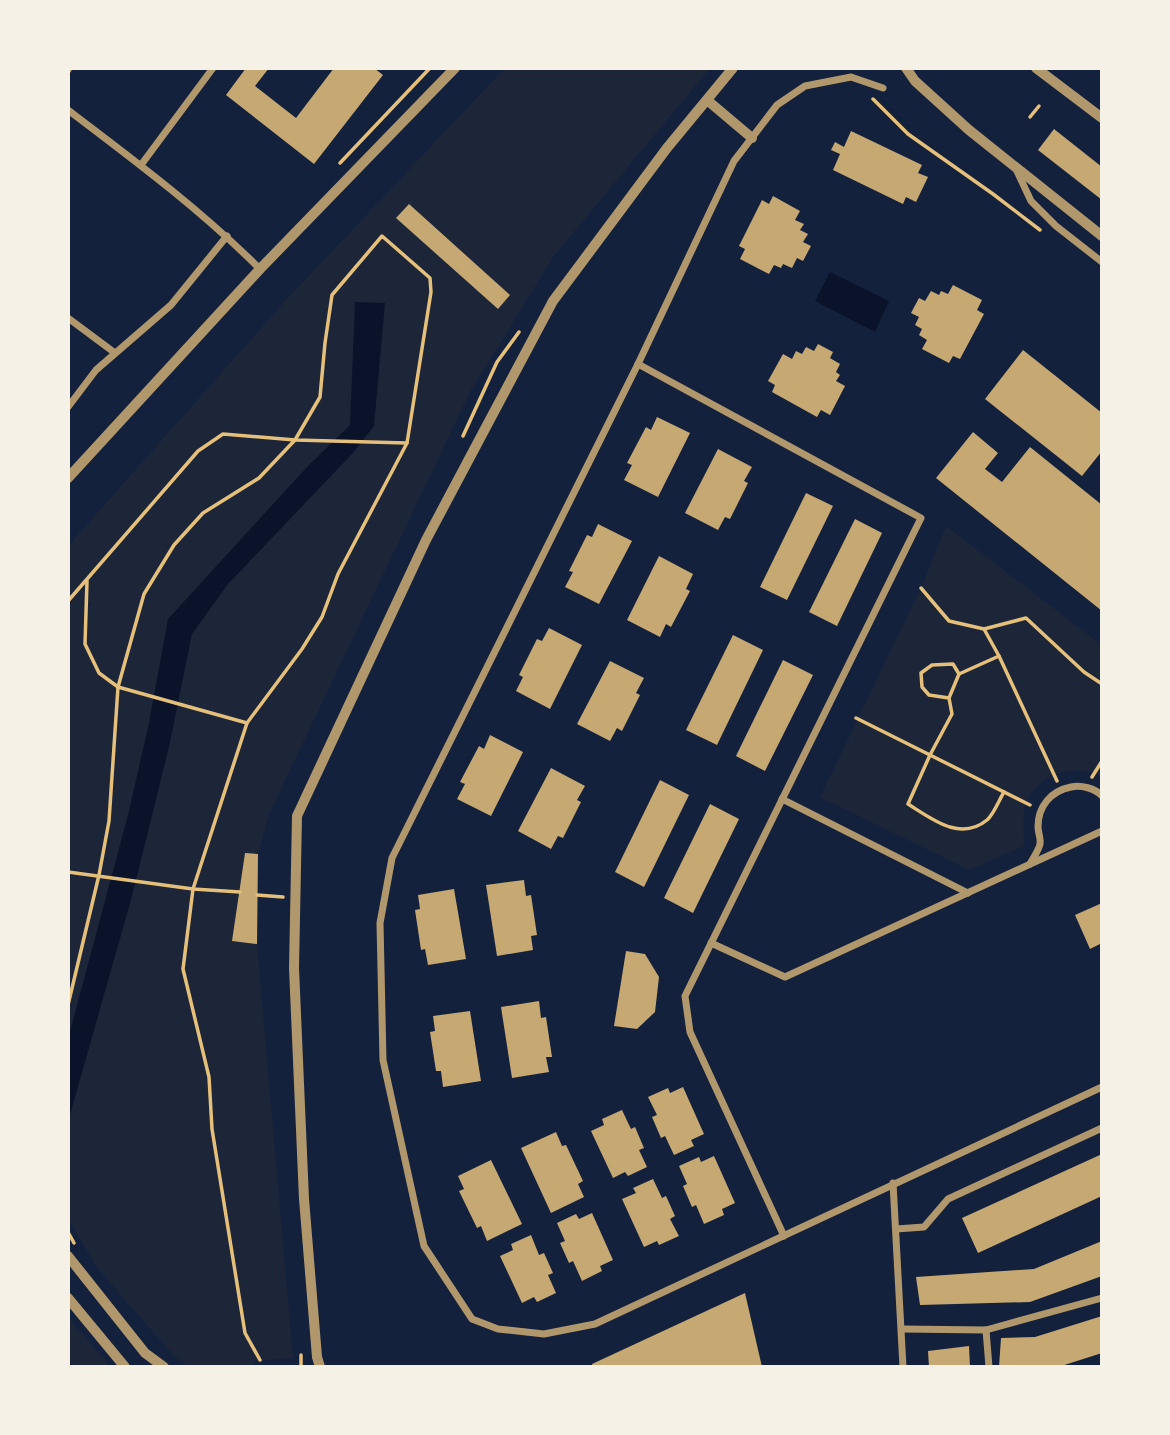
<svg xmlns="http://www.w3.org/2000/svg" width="1170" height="1435" viewBox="0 0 1170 1435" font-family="'Nunito Sans',sans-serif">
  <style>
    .green { fill: #1d2539 }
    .water { fill: #0b132b }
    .building { fill: #c6a872 }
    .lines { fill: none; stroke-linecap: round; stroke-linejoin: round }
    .path { stroke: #e5c07b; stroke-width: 3.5 }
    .minor { stroke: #b1986c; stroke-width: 7 }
    .tertiary { stroke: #b1986c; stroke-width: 10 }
  </style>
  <rect width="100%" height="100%" fill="#14213d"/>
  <!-- green -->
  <g class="green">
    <path d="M505,68H710L554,256L470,392L270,812L258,854L257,944L293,1358L254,1361V1367H189L173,1355L98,1269L68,1219V546L285,301Z"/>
    <path d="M946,526L1102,645V777C1076,762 1039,774 1026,802C1022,811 1024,835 1024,846L969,870L820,797L921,588Z"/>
    <path d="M68,1317L111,1367H68Z"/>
  </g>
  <!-- water -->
  <g class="water">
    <path d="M830,272L889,301L875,332L815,301Z"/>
    <path d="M355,302L385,303L374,426L352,454L228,584L192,634L169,747L132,896L68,1122V1039L128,815L149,723L168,619L308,466L350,425Z"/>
  </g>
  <!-- building -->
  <g class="building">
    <path d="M246,68H269L255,86L296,118L334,68H374L383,75L314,164L226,95Z"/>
    <path d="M1054,129L1102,167V200L1038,150Z"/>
    <path d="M851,131L922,165L918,173L928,177L916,202L906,197L903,204L833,170L840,154L831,150L835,142L844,147Z"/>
    <path d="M773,196L800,211L795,220L804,224L800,230L808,234L803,242L811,246L803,261L797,258L792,268L783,264L781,268L774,265L769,274L740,259L745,249L739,246L762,200L769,204Z"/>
    <path d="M409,204L510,295L498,309L396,218Z"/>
    <path d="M953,285L982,300L977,310L984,314L960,359L953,356L949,363L922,349L927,340L919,335L922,329L915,325L919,317L911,313L919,298L925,301L931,291L939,295L941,291L948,294Z"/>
    <path d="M818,344L833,352L830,358L840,364L836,372L840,375L836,381L845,386L830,415L821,410L817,417L772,392L775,385L768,381L783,354L792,359L796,351L802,354L806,347L814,351Z"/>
    <path d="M1023,350L1102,413V451L1082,476L985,399Z"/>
    <path d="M657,417L690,433L658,497L624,480L632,465L627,463L646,427L651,430Z"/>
    <path d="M973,432L998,453L985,469L1002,482L1030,447L1102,505V611L936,478Z"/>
    <path d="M718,449L752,467L744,481L748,483L730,519L725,517L718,530L685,513Z"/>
    <path d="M806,493L833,506L787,600L760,587Z"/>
    <path d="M855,519L882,533L837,626L809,612Z"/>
    <path d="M598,524L632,541L599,604L565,587L573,572L569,571L587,535L592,537Z"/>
    <path d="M659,556L693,574L686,589L690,591L671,627L666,624L660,637L627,620Z"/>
    <path d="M549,628L582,645L550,709L516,691L523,677L519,675L537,639L542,641Z"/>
    <path d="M733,635L763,650L717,745L686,730Z"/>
    <path d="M783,660L813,675L765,771L736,756Z"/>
    <path d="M610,661L644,678L636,693L640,695L622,731L617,728L610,741L577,724Z"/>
    <path d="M490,735L523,752L491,816L457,799L465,784L460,782L479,746L484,749Z"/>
    <path d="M551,768L585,786L577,800L581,802L563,838L558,836L551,849L518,831Z"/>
    <path d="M660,780L689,795L644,887L615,872Z"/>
    <path d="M710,804L739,819L693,913L664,898Z"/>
    <path d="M245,853L258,854L257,944L232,941Z"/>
    <path d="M524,880L526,896L531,895L537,935L531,936L533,950L497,956L486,885Z"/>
    <path d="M454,889L466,959L428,965L425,949L421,950L415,910L420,909L418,895Z"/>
    <path d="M1102,903V949L1100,944L1090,949L1075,915Z"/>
    <path d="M626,951L645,954L659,977L655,1012L637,1029L614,1026Z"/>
    <path d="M539,1001L541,1018L546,1017L552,1057H546L549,1072L512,1078L501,1007Z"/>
    <path d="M470,1011L481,1081L443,1087L441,1071H436L430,1032L435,1031L433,1016Z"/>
    <path d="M683,1087L704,1134L691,1140L694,1146L674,1155L665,1136L661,1138L652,1117L657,1115L648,1097L668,1088L670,1093Z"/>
    <path d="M622,1110L631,1129L635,1127L644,1148L639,1150L647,1167L628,1176L625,1172L613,1178L591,1131L604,1125L602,1119Z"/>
    <path d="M556,1132L562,1146L566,1145L583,1181L578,1184L584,1197L551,1213L521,1148Z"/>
    <path d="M1102,1154V1196L978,1253L962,1218Z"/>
    <path d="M714,1156L735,1203L722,1209L724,1215L704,1224L696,1205L692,1207L683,1186L687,1184L679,1166L699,1157L701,1162Z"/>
    <path d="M491,1160L522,1224L487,1241L481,1226L477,1228L459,1191L464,1189L458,1176Z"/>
    <path d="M653,1179L662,1198L666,1196L675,1216L670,1219L679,1236L659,1245L657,1241L644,1247L622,1199L636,1193L633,1188Z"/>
    <path d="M592,1213L613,1260L600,1266L602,1271L582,1281L573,1261L569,1263L560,1243L565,1241L557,1223L576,1214L579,1219Z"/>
    <path d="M531,1235L539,1255L544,1253L553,1273L548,1275L556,1293L537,1302L534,1297L522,1303L500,1256L513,1250L511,1244Z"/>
    <path d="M1102,1241V1276L1030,1302L920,1305L916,1277L1034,1269Z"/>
    <path d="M745,1293L762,1367H593L592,1364Z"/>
    <path d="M1102,1316V1353L1058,1367H999L1001,1338L1035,1337Z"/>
    <path d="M969,1346L970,1367H929L928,1351Z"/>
  </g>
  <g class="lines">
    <!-- path -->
    <g class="path">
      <path d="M873,99L908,134L993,194L1040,230"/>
      <path d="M1030,117L1039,106"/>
      <path d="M340,163L430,68"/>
      <path d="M463,436L497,362L519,332"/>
      <path d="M87,581L85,644L99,673L118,687L247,723"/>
      <path d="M921,588L949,621L984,629L999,656L1057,781"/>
      <path d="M68,601L198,451L223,434L295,440L407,443"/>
      <path d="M984,629L1026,618L1084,672L1102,684"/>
      <path d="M959,674L999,656"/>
      <path d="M949,698L959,674L953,664L932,665L921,673L922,687L929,695L949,698L952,714L930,755L908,804C932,819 960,842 987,820C994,814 999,800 1004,792"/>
      <path d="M856,718L1030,805"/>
      <path d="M1092,777L1102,761"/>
      <path d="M68,872L193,889L240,892"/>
      <path d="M257,895L283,897"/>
      <path d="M68,1005L99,875L109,821L118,687L144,594L174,545L203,513L259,478L295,440L320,397L325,343L332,295L382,236L430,278L431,292L407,443L338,574L322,617L302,649L247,723L193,889L183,969L209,1077L212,1129L245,1333L260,1360"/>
      <path d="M68,1232L74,1243"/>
      <path d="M301,1355V1367"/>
    </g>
    <!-- minor -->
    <g class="minor">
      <path d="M68,70L69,68"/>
      <path d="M883,88L851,77L805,86L777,105L734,161L638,364L392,858L380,923L383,1060L424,1246L472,1319L498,1329L544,1334L595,1324L1102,1087"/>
      <path d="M68,110C134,160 201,210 260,269"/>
      <path d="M141,165L213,68"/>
      <path d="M1016,169L1031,201L1056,226L1102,262"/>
      <path d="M68,318L115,353"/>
      <path d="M638,364L921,518L685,996L690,1032L784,1236"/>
      <path d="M68,407L96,370L171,305L227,236"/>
      <path d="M782,799L968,893"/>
      <path d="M1030,864C1033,858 1039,850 1040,844C1041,839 1038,832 1038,827C1038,806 1051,791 1071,787C1081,785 1095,788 1102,796"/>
      <path d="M711,943L785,977L1102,831"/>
      <path d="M893,1183L903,1367"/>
      <path d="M896,1229L924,1227L948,1199L1102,1128"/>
      <path d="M902,1329L986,1330L1102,1298"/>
      <path d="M986,1330L989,1367"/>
    </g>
    <!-- tertiary -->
    <g class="tertiary">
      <path d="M906,68L915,81L969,130L1102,236"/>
      <path d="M1036,68L1102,118"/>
      <path d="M707,100L752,138"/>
      <path d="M68,478L260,269L455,68"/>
      <path d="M68,1256L145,1353L164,1367"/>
      <path d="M68,1298L125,1367"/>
      <path d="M320,1367L317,1357L304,1199L294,968L297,816L426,540L553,301L667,148L733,68"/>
    </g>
  </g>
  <!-- border -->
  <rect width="1170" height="1435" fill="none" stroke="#f6f1e7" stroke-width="140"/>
</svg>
